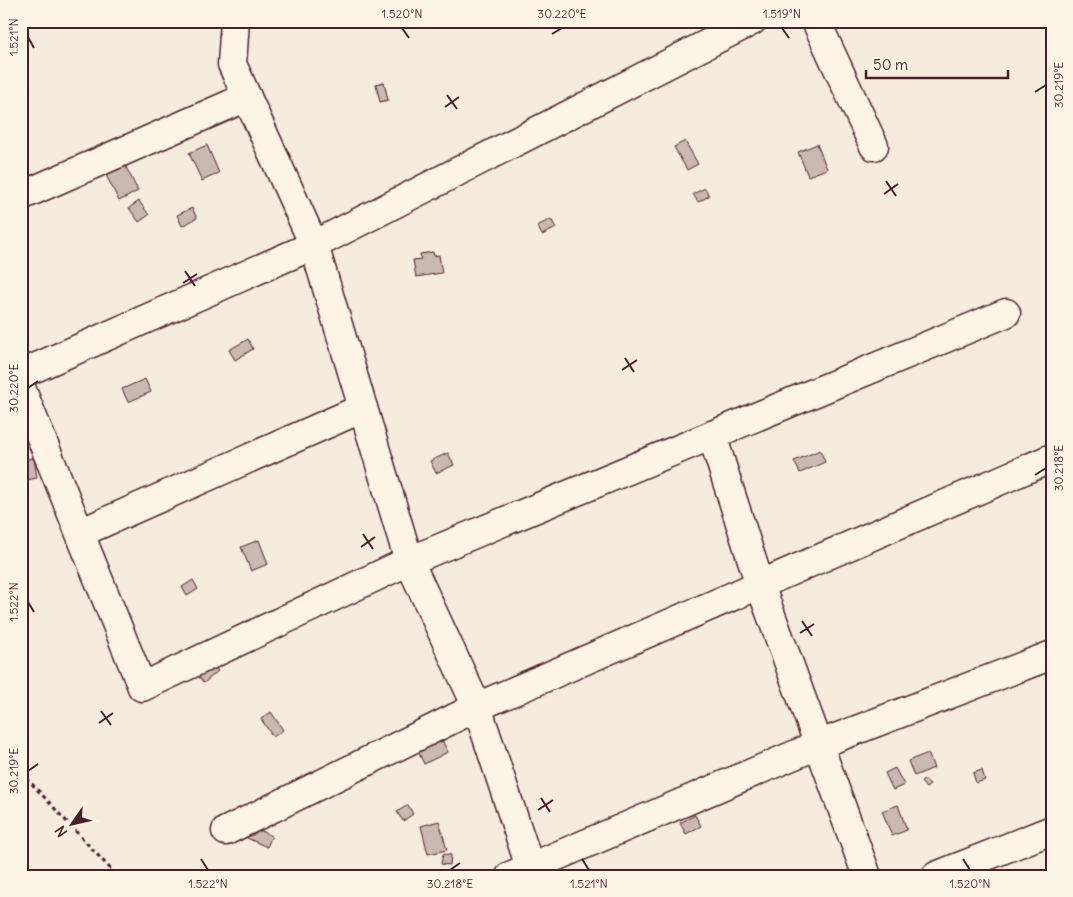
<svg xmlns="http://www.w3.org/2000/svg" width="1073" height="897" viewBox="0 0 1073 897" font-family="Delius,sans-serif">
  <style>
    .building { fill: #cab9b1; stroke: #4a1f2b }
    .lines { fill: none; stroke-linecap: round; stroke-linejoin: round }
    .minor-casing { stroke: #4a1f2b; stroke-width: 31 }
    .path { stroke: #4a1f2b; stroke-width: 3; stroke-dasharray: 4 4; stroke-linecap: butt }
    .minor { stroke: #fcf5e5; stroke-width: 28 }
    .ticks { fill: none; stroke: #4a1f2b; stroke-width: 2 }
    .neatline { fill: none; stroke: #4a1f2b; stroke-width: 2 }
    .ticks-label { font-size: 12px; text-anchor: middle; fill: #4a1f2b }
  </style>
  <rect width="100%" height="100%" fill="#f5ecde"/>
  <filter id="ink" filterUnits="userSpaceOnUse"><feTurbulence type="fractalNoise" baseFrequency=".02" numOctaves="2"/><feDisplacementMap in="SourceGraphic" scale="10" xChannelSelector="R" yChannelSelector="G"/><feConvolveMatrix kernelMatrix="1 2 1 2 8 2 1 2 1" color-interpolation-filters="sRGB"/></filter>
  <g filter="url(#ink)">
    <!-- building -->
    <g class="building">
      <path d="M21,67L30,87L21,91Z"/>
      <path d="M384,82L388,100L380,102L376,84Z"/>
      <path d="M685,141L698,164L687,170L674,147Z"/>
      <path d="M817,144L827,169L808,176L798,152Z"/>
      <path d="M207,145L219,173L202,181L189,153Z"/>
      <path d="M124,163L138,191L119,201L105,173Z"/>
      <path d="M705,188L709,196L698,202L693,194Z"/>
      <path d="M139,201L149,215L139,222L129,208Z"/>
      <path d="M192,208L197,218L182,226L177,215Z"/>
      <path d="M551,219L556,228L542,235L537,226Z"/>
      <path d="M433,252L434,256L439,255L442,273L416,277L413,260L421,259L420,254Z"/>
      <path d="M248,339L253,349L235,360L229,350Z"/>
      <path d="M145,379L151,392L128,402L122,389Z"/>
      <path d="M820,450L825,462L800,473L794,461Z"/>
      <path d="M448,453L454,465L436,473L430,461Z"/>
      <path d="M34,458L37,478L21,481V460Z"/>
      <path d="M259,540L268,564L251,571L241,547Z"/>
      <path d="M193,580L198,589L187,596L182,587Z"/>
      <path d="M212,664L218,671L204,683L198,676Z"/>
      <path d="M271,712L283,730L273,737L261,719Z"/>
      <path d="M441,738L448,752L424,764L417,749Z"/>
      <path d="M928,753L934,768L914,776L908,761Z"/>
      <path d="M895,768L904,785L893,790L885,773Z"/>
      <path d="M982,770L985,780L976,783L973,773Z"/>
      <path d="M925,779L930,785L926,788L921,782Z"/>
      <path d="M408,805L413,814L403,821L397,812Z"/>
      <path d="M898,805L907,830L892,836L882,811Z"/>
      <path d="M695,815L701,826L686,834L680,823Z"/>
      <path d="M439,821L447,850L428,854L421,826Z"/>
      <path d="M252,826L272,836L267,847L247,838Z"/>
      <path d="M443,854L451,855L450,865L441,864Z"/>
    </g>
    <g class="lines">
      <defs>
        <g id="minor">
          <path d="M235,21L232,64L314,245L409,561L477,707L533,876"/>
          <path d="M816,21L874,146"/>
          <path d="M21,196L247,97"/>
          <path d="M21,374L314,245L752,21"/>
          <path d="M21,388L142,687L409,561L1006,313"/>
          <path d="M712,435L760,585L867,876"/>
          <path d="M80,533L363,408"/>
          <path d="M226,831L477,707L1052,458"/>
          <path d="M510,876L820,744L1052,655"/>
          <path d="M936,876L1052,830"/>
        </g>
      </defs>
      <!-- minor casing -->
      <use href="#minor" class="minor-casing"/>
      <!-- path -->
      <path class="path" d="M21,772L117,876"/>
      <!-- minor -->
      <use href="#minor" class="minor"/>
    </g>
  </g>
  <!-- ticks -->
  <path class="ticks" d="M402,28L409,38M782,28L789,38M552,34L562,28M28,37L34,48M1035,92L1046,85M447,95L457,109M445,107L459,97M886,181L896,196M884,194L898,184M185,271L195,286M183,283L197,274M625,358L634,372M622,370L637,360M28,388L38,381M1035,475L1046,468M363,534L373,549M361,547L375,537M28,602L34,612M802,621L812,636M800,633L814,624M101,711L111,725M99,723L113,713M28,771L38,764M541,798L550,812M538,810L553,800M201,859L208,870M582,859L589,870M963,859L970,870M450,870L460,863"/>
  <!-- margin -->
  <rect width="1073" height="897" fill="none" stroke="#fcf5e5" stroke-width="55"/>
  <!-- north arrow -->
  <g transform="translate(72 824) rotate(236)" stroke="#fcf5e5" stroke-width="4" paint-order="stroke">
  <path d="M0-4L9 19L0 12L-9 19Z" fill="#4a1f2b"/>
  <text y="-8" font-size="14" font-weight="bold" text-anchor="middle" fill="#4a1f2b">N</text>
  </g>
  <!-- scale -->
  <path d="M866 70v8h142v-8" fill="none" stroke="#4a1f2b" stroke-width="2.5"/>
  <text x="873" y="70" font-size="15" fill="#4a1f2b" stroke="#fcf5e5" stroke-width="4" paint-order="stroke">50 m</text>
  <rect x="28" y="28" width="1018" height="842" class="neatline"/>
  <g class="ticks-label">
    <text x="402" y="18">1.520°N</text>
    <text x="562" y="18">30.220°E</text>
    <text x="782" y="18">1.519°N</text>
    <text transform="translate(14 37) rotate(-90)" y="4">1.521°N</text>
    <text transform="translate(1059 85) rotate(-90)" y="4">30.219°E</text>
    <text transform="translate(14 388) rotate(-90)" y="4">30.220°E</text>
    <text transform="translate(1059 468) rotate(-90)" y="4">30.218°E</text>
    <text transform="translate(14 602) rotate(-90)" y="4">1.522°N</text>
    <text transform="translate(14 771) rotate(-90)" y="4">30.219°E</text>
    <text x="208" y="888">1.522°N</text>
    <text x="450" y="888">30.218°E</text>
    <text x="589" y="888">1.521°N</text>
    <text x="970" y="888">1.520°N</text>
  </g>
</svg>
